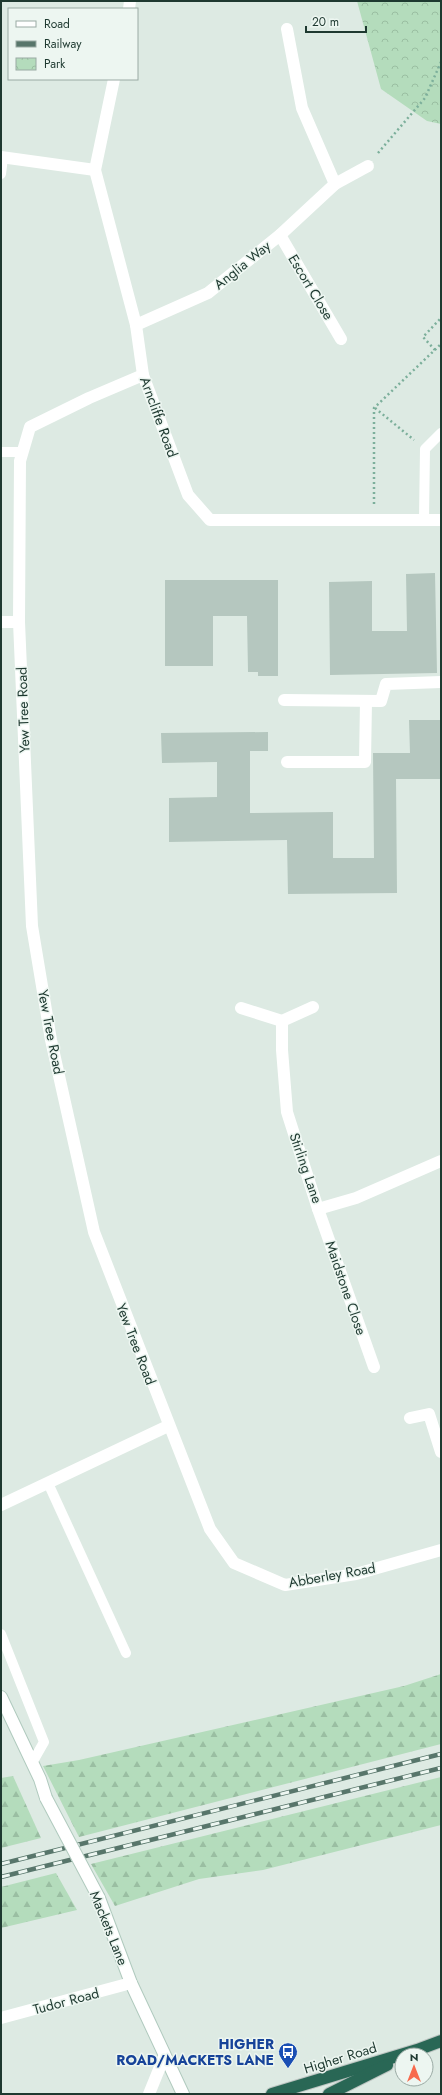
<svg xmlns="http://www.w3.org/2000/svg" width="442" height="2095" viewBox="0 0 442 2095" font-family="Jost,sans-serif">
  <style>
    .forest { fill: url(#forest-firs) }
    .park { fill: url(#park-crowns) }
    .building { fill: #b5c7bf }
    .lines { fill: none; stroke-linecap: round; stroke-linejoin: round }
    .secondary-casing { stroke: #b0cabe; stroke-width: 14 }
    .highway-casing { stroke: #bcc4c1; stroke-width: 14 }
    .path { stroke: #7caf9b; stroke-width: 2.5; stroke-dasharray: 2 3; stroke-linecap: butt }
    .lane { stroke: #fff; stroke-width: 10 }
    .street { stroke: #fff; stroke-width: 12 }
    .secondary { stroke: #fff; stroke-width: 12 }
    .highway { stroke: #296755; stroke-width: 12 }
    .rail-casing { stroke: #58766b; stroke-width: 4.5 }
    .rail { stroke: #edf6f1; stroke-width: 3; stroke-dasharray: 9; stroke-linecap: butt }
    .secondary-bridge-casing { stroke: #b0cabe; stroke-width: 14; stroke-linecap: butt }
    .secondary-bridge { stroke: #fff; stroke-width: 12 }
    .labels { text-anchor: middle; stroke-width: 3; stroke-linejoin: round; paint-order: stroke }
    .street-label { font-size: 14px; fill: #1e3930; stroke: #edf6f1 }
    .transit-label { font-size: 14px; font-weight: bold; fill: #164399; stroke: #edf6f1; text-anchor: end }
  </style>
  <defs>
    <pattern id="forest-firs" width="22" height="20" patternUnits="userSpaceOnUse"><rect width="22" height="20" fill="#b4dcbc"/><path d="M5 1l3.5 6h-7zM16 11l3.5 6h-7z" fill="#9abea2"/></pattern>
    <pattern id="park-crowns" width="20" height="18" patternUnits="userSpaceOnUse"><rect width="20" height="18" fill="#b4dcbc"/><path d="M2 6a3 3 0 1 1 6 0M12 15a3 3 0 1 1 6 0" fill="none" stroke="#9abea2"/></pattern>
  </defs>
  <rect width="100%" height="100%" fill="#ddeae3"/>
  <!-- forest -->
  <g class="forest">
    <path d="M441,1674V1744L79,1837L43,1766L79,1760L404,1686Z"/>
    <path d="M13,1776L41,1838L1,1848V1778Z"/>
    <path d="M441,1777V1825L263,1870L199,1879L115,1906L91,1864Z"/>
    <path d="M56,1873L77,1910L1,1928V1887Z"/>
  </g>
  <!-- park -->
  <path class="park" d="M357,1H441V124L427,121L381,89Z"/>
  <!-- building -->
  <g class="building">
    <path d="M435,573L437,673L330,675L329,582L372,581V631H407L406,574Z"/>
    <path d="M165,580H278V676H258V672H248L247,616H213V666H165Z"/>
    <path d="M409,720H441V779H396L397,893L288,894L287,840L169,842V798L217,797V762L162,763L161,733L268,732V751H250V813L333,812V858H374L373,753H410Z"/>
  </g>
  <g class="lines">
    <defs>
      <g id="secondary">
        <path d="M1,1697L40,1779L46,1798"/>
        <path d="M99,1898L131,1983L183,2094"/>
      </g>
      <g id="highway">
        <path d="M272,2094L417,2050L441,2041"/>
        <path d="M329,2094L387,2065"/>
      </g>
    </defs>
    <!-- secondary casing -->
    <use href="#secondary" class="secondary-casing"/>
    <!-- highway casing -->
    <use href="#highway" class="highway-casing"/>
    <!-- path -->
    <g class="path">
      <path d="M378,153L425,98L441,62"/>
      <path d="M435,350L423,337L441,318"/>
      <path d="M375,408L414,440"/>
      <path d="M374,504V408L441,344"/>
    </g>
    <!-- lane -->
    <g class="lane">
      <path d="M1,174L3,158"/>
      <path d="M1,452H22"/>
      <path d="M424,520L425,449L441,433"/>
      <path d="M48,1483L126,1653"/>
      <path d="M1,1634L44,1742L32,1763"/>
    </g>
    <!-- street -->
    <g class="street">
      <path d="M129,9L130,1"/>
      <path d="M114,79L95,170L136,325L143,375L188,495L210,520H441"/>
      <path d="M1,157L95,170"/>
      <path d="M335,184L368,166"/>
      <path d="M280,235L341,339"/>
      <path d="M136,325L208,293L280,235L335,184L302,108L287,29"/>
      <path d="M143,375L89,398L30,427L20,461L19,622L32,926L51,1040L94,1232L210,1529L234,1563L285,1585L356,1574L441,1550"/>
      <path d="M1,622H19"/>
      <path d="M284,700L381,701L386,684L441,682"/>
      <path d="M287,762H365L366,701"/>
      <path d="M241,1008L282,1021L313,1007"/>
      <path d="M282,1021V1050L287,1112L318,1209L356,1198L441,1161"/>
      <path d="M318,1209L374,1367"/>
      <path d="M410,1418L429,1414L441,1452"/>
      <path d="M1,1505L168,1426"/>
      <path d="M1,2018L131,1983"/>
      <path d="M149,2094L164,2057"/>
    </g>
    <!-- secondary -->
    <use href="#secondary" class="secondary"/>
    <!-- highway -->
    <use href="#highway" class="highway"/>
    <defs>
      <g id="rail">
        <path d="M1,1864L441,1754"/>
        <path d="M1,1877L441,1768"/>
      </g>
    </defs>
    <!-- rail casing -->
    <use href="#rail" class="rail-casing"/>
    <!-- rail -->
    <use href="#rail" class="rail"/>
    <defs>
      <path id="secondary-bridge" d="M46,1798L99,1898"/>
    </defs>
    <!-- secondary-bridge casing -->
    <use href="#secondary-bridge" class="secondary-bridge-casing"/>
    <!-- secondary-bridge -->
    <use href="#secondary-bridge" class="secondary-bridge"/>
  </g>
  <!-- icons -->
  <defs>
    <symbol id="bus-pin" viewBox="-11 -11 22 30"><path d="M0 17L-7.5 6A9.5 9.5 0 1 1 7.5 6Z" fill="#1a4fb4" stroke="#edf6f1"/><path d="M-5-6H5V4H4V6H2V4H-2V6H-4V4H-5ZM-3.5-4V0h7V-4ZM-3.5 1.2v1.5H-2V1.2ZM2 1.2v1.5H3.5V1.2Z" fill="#fff"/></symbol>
  </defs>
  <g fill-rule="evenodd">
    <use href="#bus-pin" x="277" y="2041" width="22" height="30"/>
  </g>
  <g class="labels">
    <!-- street labels -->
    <g class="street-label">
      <text transform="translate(242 265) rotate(-39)" y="5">Anglia Way</text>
      <text transform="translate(311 287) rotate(59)" y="5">Escort Close</text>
      <text transform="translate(159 417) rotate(70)" y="5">Arncliffe Road</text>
      <text transform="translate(23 710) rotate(-92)" y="5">Yew Tree Road</text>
      <text transform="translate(51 1032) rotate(79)" y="5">Yew Tree Road</text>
      <text transform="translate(306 1168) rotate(71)" y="5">Stirling Lane</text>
      <text transform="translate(346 1288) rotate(71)" y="5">Maidstone Close</text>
      <text transform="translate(136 1344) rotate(69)" y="5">Yew Tree Road</text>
      <text transform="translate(332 1575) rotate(-10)" y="5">Abberley Road</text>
      <text transform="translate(109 1928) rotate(68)" y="5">Mackets Lane</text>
      <text transform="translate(66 2001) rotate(-15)" y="5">Tudor Road</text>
      <text transform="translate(340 2058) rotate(-17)" y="5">Higher Road</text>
    </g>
    <!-- transit labels -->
    <g class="transit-label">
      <text x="274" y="2049">HIGHER<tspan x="274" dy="16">ROAD/MACKETS LANE</tspan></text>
    </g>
  </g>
  <!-- border -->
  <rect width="442" height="2095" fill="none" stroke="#1e3930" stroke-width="4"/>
  <!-- legend -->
  <rect x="8" y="8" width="130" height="72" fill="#edf6f1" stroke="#9aaaa4"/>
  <rect x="16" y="21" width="20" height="6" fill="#ffffff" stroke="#9aaaa4"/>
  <text x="44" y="28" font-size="12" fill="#1e3930">Road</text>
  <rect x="16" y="41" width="20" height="6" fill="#58766b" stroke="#9aaaa4"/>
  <text x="44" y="48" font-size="12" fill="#1e3930">Railway</text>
  <rect x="16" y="58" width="20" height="12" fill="url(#park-crowns)" stroke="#9aaaa4"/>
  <text x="44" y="68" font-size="12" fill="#1e3930">Park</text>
  <!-- north arrow -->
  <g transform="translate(414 2067)"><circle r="19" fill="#edf6f1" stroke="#9aaaa4"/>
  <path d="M0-3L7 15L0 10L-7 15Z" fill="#f76a4d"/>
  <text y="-6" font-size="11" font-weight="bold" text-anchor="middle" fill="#1e3930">N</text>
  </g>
  <!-- scale -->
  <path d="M306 26v6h60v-6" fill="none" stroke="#1e3930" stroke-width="2"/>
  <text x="312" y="26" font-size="12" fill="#1e3930" stroke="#edf6f1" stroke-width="3" paint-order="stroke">20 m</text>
</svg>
